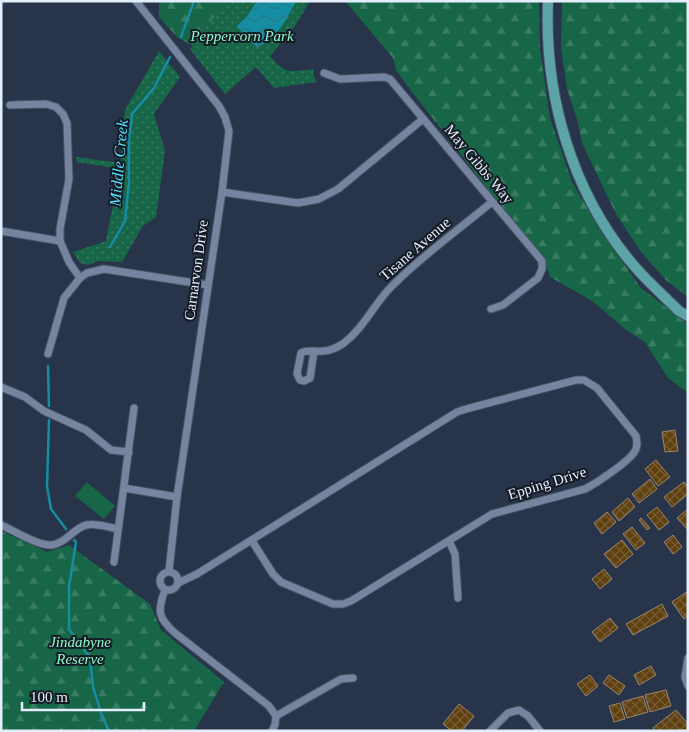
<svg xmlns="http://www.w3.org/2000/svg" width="689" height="732" viewBox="0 0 689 732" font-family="Georgia,serif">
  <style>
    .forest { fill: url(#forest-firs) }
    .park { fill: url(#park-dots) }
    .pitch { fill: #176647 }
    .water { fill: url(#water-waves) }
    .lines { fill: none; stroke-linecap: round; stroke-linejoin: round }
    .stream { stroke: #158ea3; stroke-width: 2.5 }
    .building { fill: url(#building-cross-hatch); stroke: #9a866e }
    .street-casing { stroke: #475264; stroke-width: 9 }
    .primary-casing { stroke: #475264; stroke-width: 12 }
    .street { stroke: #76859f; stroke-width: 7 }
    .primary { stroke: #5ca4a6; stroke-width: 10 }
    .labels { text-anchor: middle; stroke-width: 4; stroke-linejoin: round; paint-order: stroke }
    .park-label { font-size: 15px; font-style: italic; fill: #8df9c6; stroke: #151b25 }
    .street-label { font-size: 15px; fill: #e5eefc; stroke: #151b25 }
    .water-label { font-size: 16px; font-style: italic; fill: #55e1fd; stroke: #151b25 }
  </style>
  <defs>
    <pattern id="forest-firs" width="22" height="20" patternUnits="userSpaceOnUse" patternTransform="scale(1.25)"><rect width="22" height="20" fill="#176647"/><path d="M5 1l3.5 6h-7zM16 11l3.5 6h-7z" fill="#397c62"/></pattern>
    <pattern id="park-dots" width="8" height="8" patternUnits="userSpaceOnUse" patternTransform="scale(1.25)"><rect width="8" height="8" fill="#176647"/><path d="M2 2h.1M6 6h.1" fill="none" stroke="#397c62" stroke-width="1.8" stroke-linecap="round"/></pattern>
    <pattern id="water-waves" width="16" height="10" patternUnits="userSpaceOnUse" patternTransform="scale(1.25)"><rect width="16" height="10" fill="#158ea3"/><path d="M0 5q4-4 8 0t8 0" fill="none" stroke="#267585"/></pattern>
    <pattern id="building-cross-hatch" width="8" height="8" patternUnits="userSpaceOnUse" patternTransform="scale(1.25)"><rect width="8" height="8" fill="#5f400f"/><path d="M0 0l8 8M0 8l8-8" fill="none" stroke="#765c33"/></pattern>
  </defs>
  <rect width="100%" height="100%" fill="#273449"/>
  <!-- forest -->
  <g class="forest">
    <path d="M159,1H252L193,46L177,37L159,17Z"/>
    <path d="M345,1H539L540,49L550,118L572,182L604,236L641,288L688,324V393L668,378L645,342L625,329L592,301L550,277L543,257L497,201L406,84L396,70L393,58Z"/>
    <path d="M562,1H688V297L666,280L641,252L616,214L582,143L577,119L567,89L561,48Z"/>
    <path d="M1,531L47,552L69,545L150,604L161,630L224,682L194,731H1Z"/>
  </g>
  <!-- park -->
  <g class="park">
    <path d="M226,1H310L295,26L270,56C287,76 289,71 314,69L313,74L317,82L274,88L256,67L225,94L190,49Z"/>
    <path d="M159,51L180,77L154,114L165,151L156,217L143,226L122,262L98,261L87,265L80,263L73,252L106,241L120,169L77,162L76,157L120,163L125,110Z"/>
  </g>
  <!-- pitch -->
  <path class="pitch" d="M87,482L115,506L104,519L75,496Z"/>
  <!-- water -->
  <path class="water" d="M257,1H296C287,19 276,40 257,47L247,39L237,26L248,15Z"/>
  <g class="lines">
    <!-- stream -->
    <g class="stream">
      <path d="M181,37L194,1"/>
      <path d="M110,247L125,221L129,183V140L132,114L154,88L170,57"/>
      <path d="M48,366L49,406"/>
      <path d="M49,420L47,486L51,509L66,529"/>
      <path d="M74,540L76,542L69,587V629L90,658L93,687L102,716L109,731"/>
    </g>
  </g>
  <!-- building -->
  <g class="building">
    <path d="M675,430L678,451L665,452L662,432Z"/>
    <path d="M656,460L670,477L658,486L645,469Z"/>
    <path d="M650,479L657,489L639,503L632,494Z"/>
    <path d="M684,482L688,487V494L672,507L664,497Z"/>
    <path d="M628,498L635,507L619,521L612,512Z"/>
    <path d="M657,507L669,522L659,530L647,515Z"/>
    <path d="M688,509V530L677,518Z"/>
    <path d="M607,512L616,522L602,534L594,523Z"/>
    <path d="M641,518L650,528L647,530L639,520Z"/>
    <path d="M632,527L645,543L636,550L623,534Z"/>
    <path d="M673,535L682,547L673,554L664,542Z"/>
    <path d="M622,540L633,554L616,568L604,554Z"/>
    <path d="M604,569L612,579L600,589L592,579Z"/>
    <path d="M688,591V616L684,619L672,602Z"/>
    <path d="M662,604L668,616L633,635L626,624Z"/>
    <path d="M610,618L618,628L600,642L592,632Z"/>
    <path d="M651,666L656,675L639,685L634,675Z"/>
    <path d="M590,675L598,686L586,696L577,684Z"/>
    <path d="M609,675L625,686L619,695L603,683Z"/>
    <path d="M666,690L671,706L650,712L645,695Z"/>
    <path d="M643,696L648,712L627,718L622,702Z"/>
    <path d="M620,703L625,719L614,722L609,706Z"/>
    <path d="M459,704L474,716L462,731H452L443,724Z"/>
    <path d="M676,710L688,724V730L655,731L653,728Z"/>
  </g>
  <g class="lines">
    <defs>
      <g id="street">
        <path d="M136,1L219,106L225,117L229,131L222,192L177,497L169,571"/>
        <path d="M324,73L340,79L384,77L390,79L542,261V269L538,278L503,305L491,309"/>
        <path d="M10,105L46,104L56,107L63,114L67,123L69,179L60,229V241L69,262L80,278"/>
        <path d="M222,192L298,203L319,199L338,189L423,119"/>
        <path d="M1,231L60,241"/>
        <path d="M314,351L310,378L304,381L300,380L297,374L301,353C307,349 315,352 323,351C330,351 338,347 344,343C364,328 375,302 393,285C423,255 459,229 492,202"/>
        <path d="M48,354L64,298L80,278L87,273L104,269L208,285"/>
        <path d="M1,387L25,397L44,411L86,430L111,450L129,452"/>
        <path d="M124,488L177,497"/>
        <path d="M1,525C15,531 38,546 52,545C66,543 74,528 86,525C96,523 108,527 118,529"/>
        <path d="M449,541L455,554L458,598"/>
        <path d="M114,562L134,408"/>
        <circle cx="169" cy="581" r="9"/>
        <path d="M178,583L197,574L457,412L466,409L576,380H584L597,388L636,436C637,442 638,446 635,451C630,461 595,484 585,489L492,514L351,601L343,604H333L281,582L273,574L252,541"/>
        <path d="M165,590C157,611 158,618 175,633L269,706L276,716L275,725L272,731"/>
        <path d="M688,658L685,677L688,686"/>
        <path d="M276,716L341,679L353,678"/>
        <path d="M490,731L508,713L519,710L528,716L540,731"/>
      </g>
      <path id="primary" d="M548,1C544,96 572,195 636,268C649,283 665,297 679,311L688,316"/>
    </defs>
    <!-- street casing -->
    <use href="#street" class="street-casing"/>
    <!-- primary casing -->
    <use href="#primary" class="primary-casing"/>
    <!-- street -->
    <use href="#street" class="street"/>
    <!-- primary -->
    <use href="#primary" class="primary"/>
  </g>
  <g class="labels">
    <!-- park labels -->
    <g class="park-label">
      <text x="242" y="41">Peppercorn Park</text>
      <text x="80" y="647">Jindabyne<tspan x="80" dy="17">Reserve</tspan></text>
    </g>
    <!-- street labels -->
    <g class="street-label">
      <text transform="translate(479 164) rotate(50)" y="5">May Gibbs Way</text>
      <text transform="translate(415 249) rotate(-41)" y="5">Tisane Avenue</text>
      <text transform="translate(196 270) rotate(-82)" y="5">Carnarvon Drive</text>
      <text transform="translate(547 483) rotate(-17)" y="5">Epping Drive</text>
    </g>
    <!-- water labels -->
    <g class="water-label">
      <text transform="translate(118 163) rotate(-85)" y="6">Middle Creek</text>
    </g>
  </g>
  <!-- border -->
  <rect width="689" height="732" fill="none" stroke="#e5eefc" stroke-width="5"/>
  <!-- scale -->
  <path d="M22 702v8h122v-8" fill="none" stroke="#e5eefc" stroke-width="2.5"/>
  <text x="30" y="702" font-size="15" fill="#e5eefc" stroke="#151b25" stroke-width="4" paint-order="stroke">100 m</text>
</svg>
